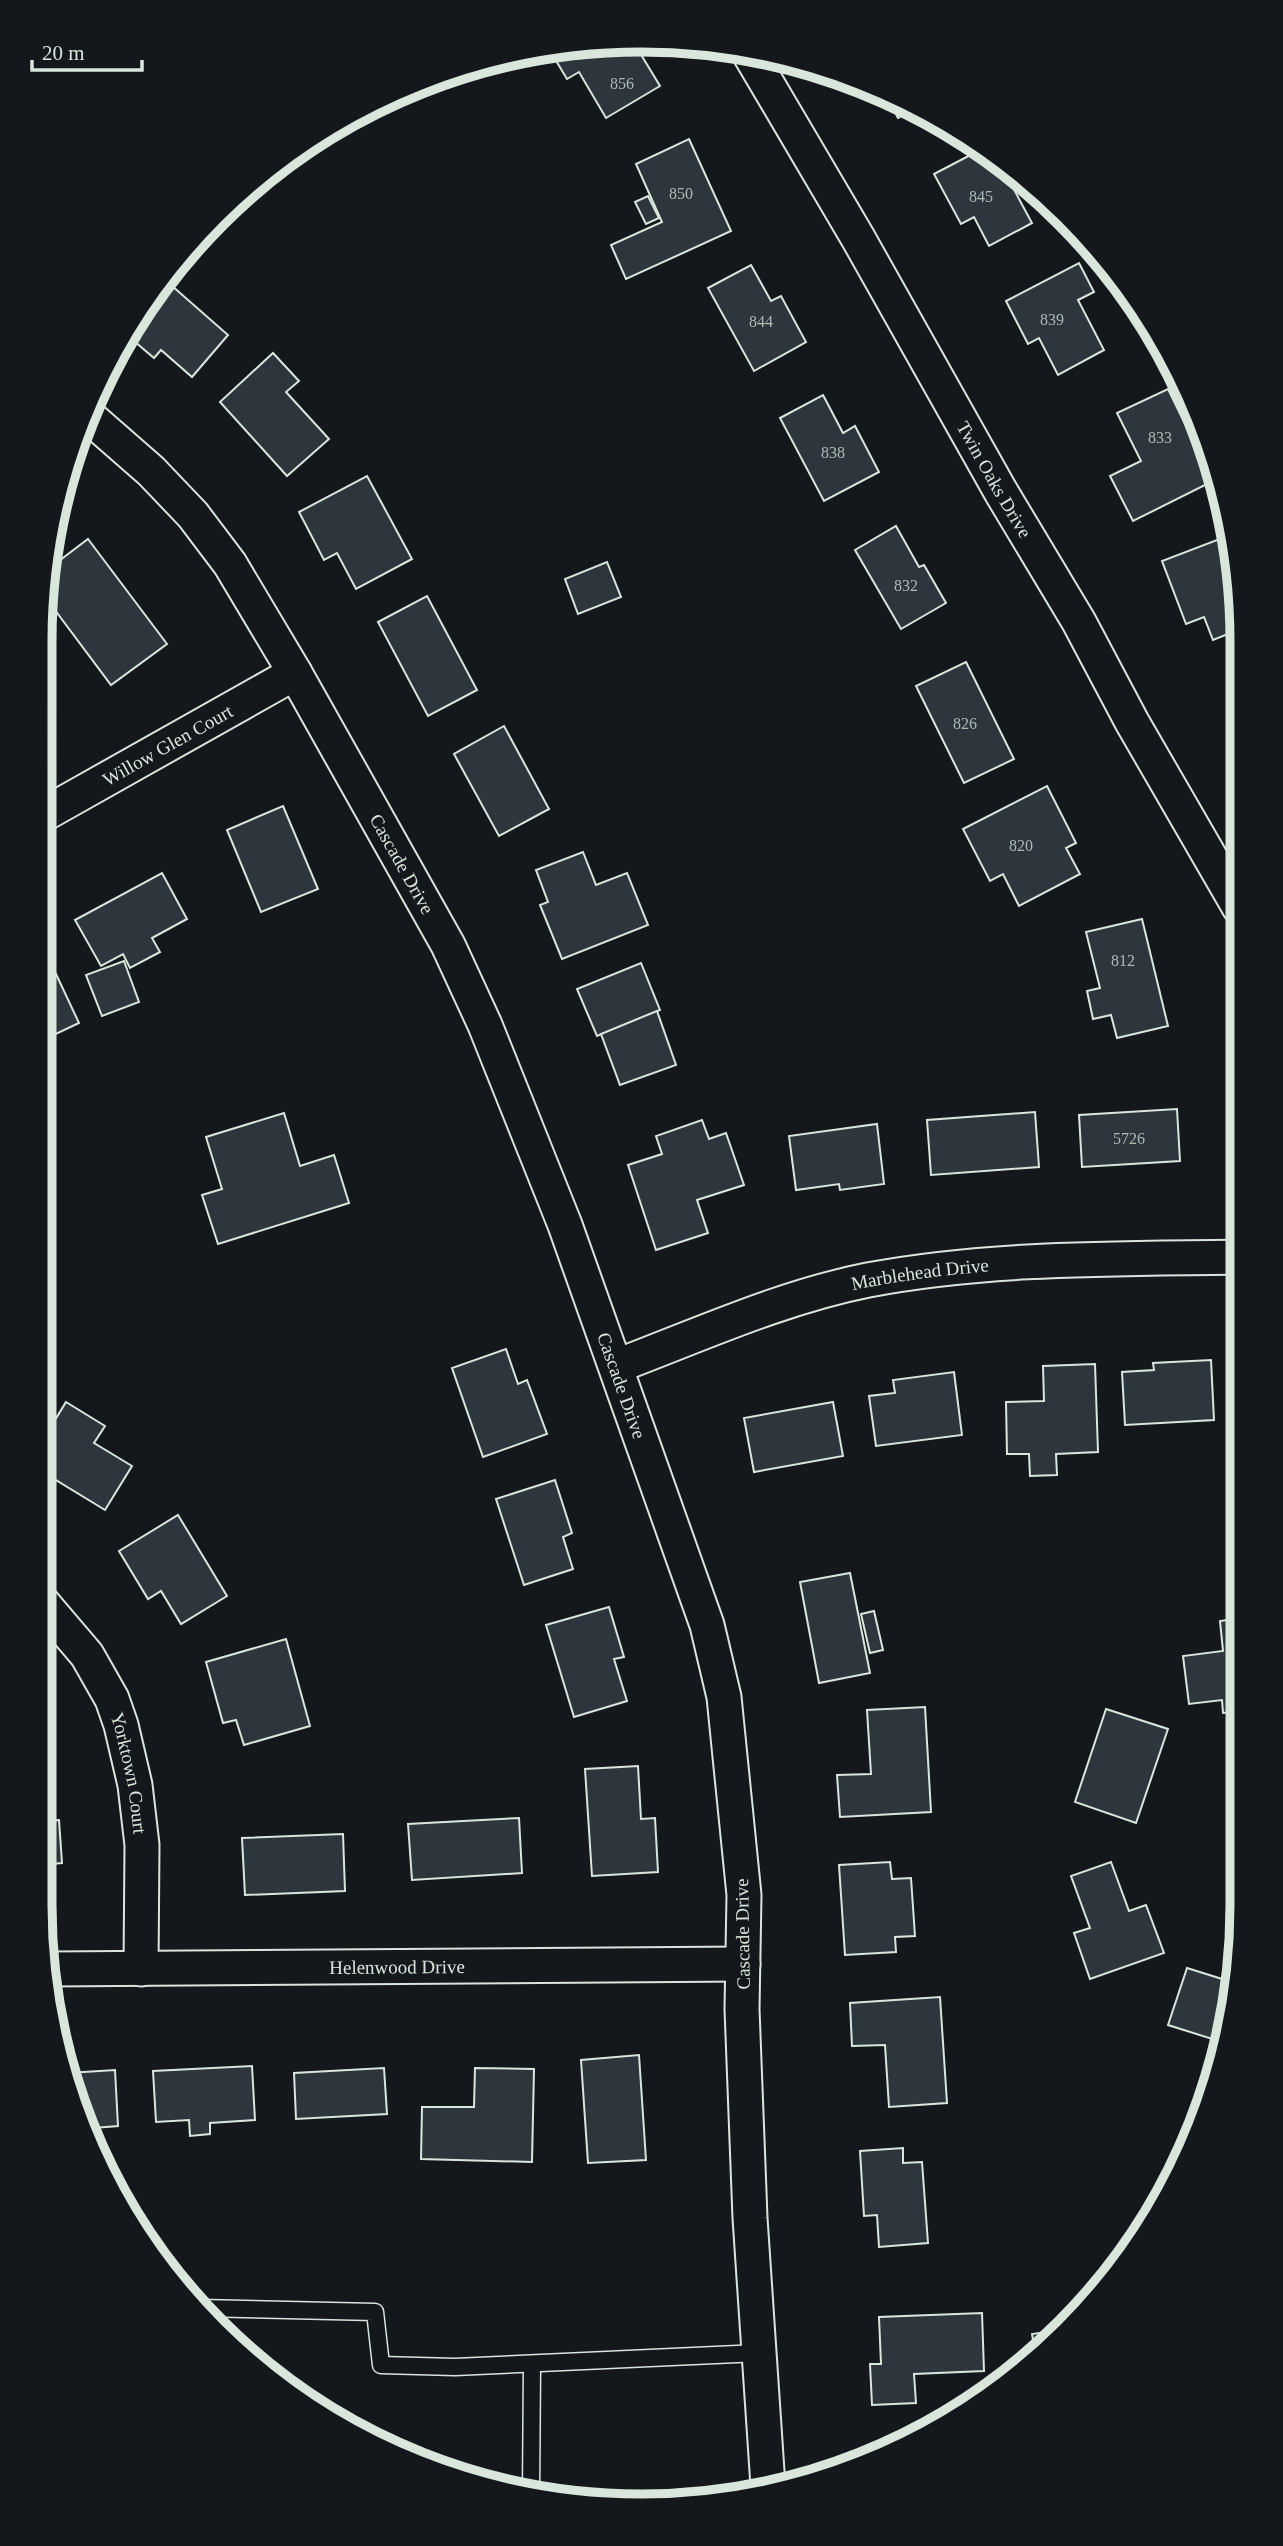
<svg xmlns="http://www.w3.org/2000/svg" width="1283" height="2546" viewBox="0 0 1283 2546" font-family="'Times New Roman',serif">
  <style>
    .building { fill: #2c363c; stroke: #d8e6dc; stroke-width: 2 }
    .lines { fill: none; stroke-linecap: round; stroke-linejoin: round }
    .lane-casing { stroke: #d8e6dc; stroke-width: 19 }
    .street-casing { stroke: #d8e6dc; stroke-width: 37 }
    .lane { stroke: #14181c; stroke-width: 16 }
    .street { stroke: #14181c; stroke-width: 33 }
    .labels { text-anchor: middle; stroke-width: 5; stroke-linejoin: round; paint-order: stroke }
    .number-label { font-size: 16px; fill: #adbab4 }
    .street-label { font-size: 19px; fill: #d8e6dc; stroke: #14181c }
    .rim { fill: none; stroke: #d8e6dc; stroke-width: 9 }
  </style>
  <rect width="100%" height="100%" fill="#14181c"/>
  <!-- building -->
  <g class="building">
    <path d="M634,43L660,86L606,118L579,72L567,79L549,49L563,45Z"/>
    <path d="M885,94L907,102L917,108L898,118Z"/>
    <path d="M689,139L731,231L626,279L611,245L662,222L636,164Z"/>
    <path d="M982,149L997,158L1032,223L989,246L974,217L961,224L934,174Z"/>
    <path d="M648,196L659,218L646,224L635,202Z"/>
    <path d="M1079,263L1094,292L1078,300L1104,350L1058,375L1039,338L1028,344L1006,301Z"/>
    <path d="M751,265L771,301L781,296L806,342L754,371L708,288Z"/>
    <path d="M163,278L228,335L192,377L161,350L154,358L127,335Z"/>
    <path d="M273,353L299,381L286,392L329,439L287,476L220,402Z"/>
    <path d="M1168,389L1213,481L1133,521L1110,476L1141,461L1117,413Z"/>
    <path d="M823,395L843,433L855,426L879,472L824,501L780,418Z"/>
    <path d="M367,476L412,559L356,589L337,553L324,560L299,512Z"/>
    <path d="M896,526L919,567L924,565L946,603L901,629L855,550Z"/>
    <path d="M1230,535L1238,563V630L1213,640L1204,617L1186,624L1162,561Z"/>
    <path d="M88,539L167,644L111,685L43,594L47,570Z"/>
    <path d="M607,562L621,597L578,614L565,579Z"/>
    <path d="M427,596L477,690L428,716L378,622Z"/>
    <path d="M966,662L1014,759L964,783L916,686Z"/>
    <path d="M504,726L549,809L499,836L454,754Z"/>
    <path d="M1047,786L1076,843L1066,848L1080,874L1019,906L1003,874L990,881L963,829Z"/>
    <path d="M283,806L318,889L261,912L227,830Z"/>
    <path d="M583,852L596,885L627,873L648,925L562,959L540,905L548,902L536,870Z"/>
    <path d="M162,873L187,919L152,938L160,952L130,968L123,954L101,966L75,920Z"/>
    <path d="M1142,919L1168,1026L1117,1038L1111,1015L1093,1019L1087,991L1100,988L1086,932Z"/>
    <path d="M41,942L79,1023L41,1041Z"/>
    <path d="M124,961L139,1002L102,1016L86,975Z"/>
    <path d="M641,963L660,1010L597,1036L577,989Z"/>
    <path d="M657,1011L676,1065L620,1085L601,1034Z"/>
    <path d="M41,1044L49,1061L41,1064Z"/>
    <path d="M1177,1109L1180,1161L1082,1167L1079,1115Z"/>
    <path d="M1035,1112L1039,1167L931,1175L927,1120Z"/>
    <path d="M284,1113L300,1166L334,1155L349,1203L218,1244L202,1195L222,1189L206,1137Z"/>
    <path d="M702,1120L709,1139L726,1133L744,1185L697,1200L708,1233L656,1250L628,1165L662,1154L656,1136Z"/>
    <path d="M877,1124L884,1184L840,1190L839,1184L796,1190L789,1136Z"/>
    <path d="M506,1349L518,1384L527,1380L547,1434L483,1457L452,1368Z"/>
    <path d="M1211,1360L1214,1420L1125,1425L1122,1372L1154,1370L1153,1363Z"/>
    <path d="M1095,1364L1098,1452L1056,1454L1057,1475L1030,1476L1029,1454H1007L1006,1402L1044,1401L1043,1366Z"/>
    <path d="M954,1372L962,1435L876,1446L869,1396L895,1393L893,1380Z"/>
    <path d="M66,1402L105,1426L94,1443L132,1466L105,1510L54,1479L50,1486L41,1481V1443Z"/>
    <path d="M833,1402L843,1456L754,1472L744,1418Z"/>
    <path d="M555,1480L572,1533L563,1537L573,1569L524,1585L496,1499Z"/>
    <path d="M178,1515L227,1596L181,1624L161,1591L148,1599L119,1551Z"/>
    <path d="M850,1573L870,1673L819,1683L800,1582Z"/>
    <path d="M609,1607L624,1657L614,1659L627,1701L574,1717L546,1625Z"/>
    <path d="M874,1611L883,1650L870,1653L861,1614Z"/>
    <path d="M1241,1618V1711L1223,1713L1222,1700L1189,1704L1183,1656L1223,1651L1220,1621Z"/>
    <path d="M286,1639L310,1726L244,1745L236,1720L223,1723L206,1662Z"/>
    <path d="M925,1707L931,1812L840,1817L837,1775L871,1774L867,1710Z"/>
    <path d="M1106,1709L1168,1729L1136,1823L1075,1802Z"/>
    <path d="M638,1766L641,1819L655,1818L658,1872L592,1876L585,1769Z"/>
    <path d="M519,1818L522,1873L412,1880L408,1824Z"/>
    <path d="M59,1820L62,1863L40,1865V1821Z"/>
    <path d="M343,1834L345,1891L245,1895L242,1838Z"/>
    <path d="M890,1862L892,1879L911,1878L915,1936L895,1937L896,1952L845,1955L839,1865Z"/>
    <path d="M1111,1862L1129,1911L1146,1905L1164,1953L1090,1979L1074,1933L1090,1928L1071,1876Z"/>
    <path d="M1187,1968L1235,1983L1225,2043L1168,2025Z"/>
    <path d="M940,1997L947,2103L889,2107L885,2045L852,2046L850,2003Z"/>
    <path d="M639,2055L646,2160L588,2163L581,2060Z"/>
    <path d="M252,2066L255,2120L210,2123V2134L190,2136L189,2120L156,2122L153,2071Z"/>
    <path d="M384,2068L387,2114L296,2119L294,2073Z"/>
    <path d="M475,2068L534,2069L532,2162L421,2159L422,2107H474Z"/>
    <path d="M115,2070L118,2126L94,2128L95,2140L72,2098L68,2073Z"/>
    <path d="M903,2148V2163L922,2162L928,2243L879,2247L877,2215L864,2216L860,2151Z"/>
    <path d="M982,2313L984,2371L914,2374L916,2403L872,2405L870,2364H881L879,2317Z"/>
    <path d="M1067,2329L1035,2353L1032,2334Z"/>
  </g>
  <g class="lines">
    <defs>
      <g id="lane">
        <path d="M200,2308L375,2312L381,2365L455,2367L759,2353"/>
        <path d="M531,2494L532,2364"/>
      </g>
      <g id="street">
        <path id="s1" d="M749,53L858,238L1001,492L1079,622L1132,722L1239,907"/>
        <path id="s2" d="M87,415L151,471L193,515L230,564L295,673L448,945L485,1025L565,1225L707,1625L724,1697L744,1895L742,2009L750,2218L768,2486"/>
        <path id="s3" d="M41,816L295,673"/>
        <path id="s4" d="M617,1366C699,1335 782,1297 868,1280C990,1257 1116,1259 1240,1257"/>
        <path id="s5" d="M41,1601L87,1655L112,1699L121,1725L135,1785L142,1845L141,1969"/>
        <path id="s6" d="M51,1969L743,1964"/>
      </g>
    </defs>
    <!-- lane casing -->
    <use href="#lane" class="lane-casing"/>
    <!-- street casing -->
    <use href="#street" class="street-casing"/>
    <!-- lane -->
    <use href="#lane" class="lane"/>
    <!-- street -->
    <use href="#street" class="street"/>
  </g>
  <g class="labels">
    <!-- number labels -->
    <g class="number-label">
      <text x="622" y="89">856</text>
      <text x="681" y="199">850</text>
      <text x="981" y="202">845</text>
      <text x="1052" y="325">839</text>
      <text x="761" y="327">844</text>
      <text x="1160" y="443">833</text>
      <text x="833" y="458">838</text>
      <text x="906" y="591">832</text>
      <text x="965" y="729">826</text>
      <text x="1021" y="851">820</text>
      <text x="1123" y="966">812</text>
      <text x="1129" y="1144">5726</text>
    </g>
    <!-- street labels -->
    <g class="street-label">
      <text dy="7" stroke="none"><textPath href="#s1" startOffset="492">Twin Oaks Drive</textPath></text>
      <text dy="7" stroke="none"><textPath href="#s3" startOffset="145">Willow Glen Court</textPath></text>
      <text dy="7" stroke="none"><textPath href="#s2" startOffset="553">Cascade Drive</textPath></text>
      <text dy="7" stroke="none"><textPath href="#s4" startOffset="318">Marblehead Drive</textPath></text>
      <text dy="7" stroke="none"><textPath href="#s2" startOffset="1120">Cascade Drive</textPath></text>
      <text dy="7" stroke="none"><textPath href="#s5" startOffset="198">Yorktown Court</textPath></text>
      <text transform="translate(742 1934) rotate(-91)" y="7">Cascade Drive</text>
      <text dy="7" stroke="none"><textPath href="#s6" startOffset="346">Helenwood Drive</textPath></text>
    </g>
  </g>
  <!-- crop -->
  <path d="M0 0H1283V2546H0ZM641 52H641A589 589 0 0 1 1230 641V1905A589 589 0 0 1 641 2494H641A589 589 0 0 1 52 1905V641A589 589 0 0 1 641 52Z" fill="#14181c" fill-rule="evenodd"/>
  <path class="rim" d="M641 52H641A589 589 0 0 1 1230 641V1905A589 589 0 0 1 641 2494H641A589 589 0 0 1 52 1905V641A589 589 0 0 1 641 52Z"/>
  <!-- scale -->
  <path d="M32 60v10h110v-10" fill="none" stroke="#d8e6dc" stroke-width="3.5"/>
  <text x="42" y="60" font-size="21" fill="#d8e6dc" stroke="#14181c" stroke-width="5" paint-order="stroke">20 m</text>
</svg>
